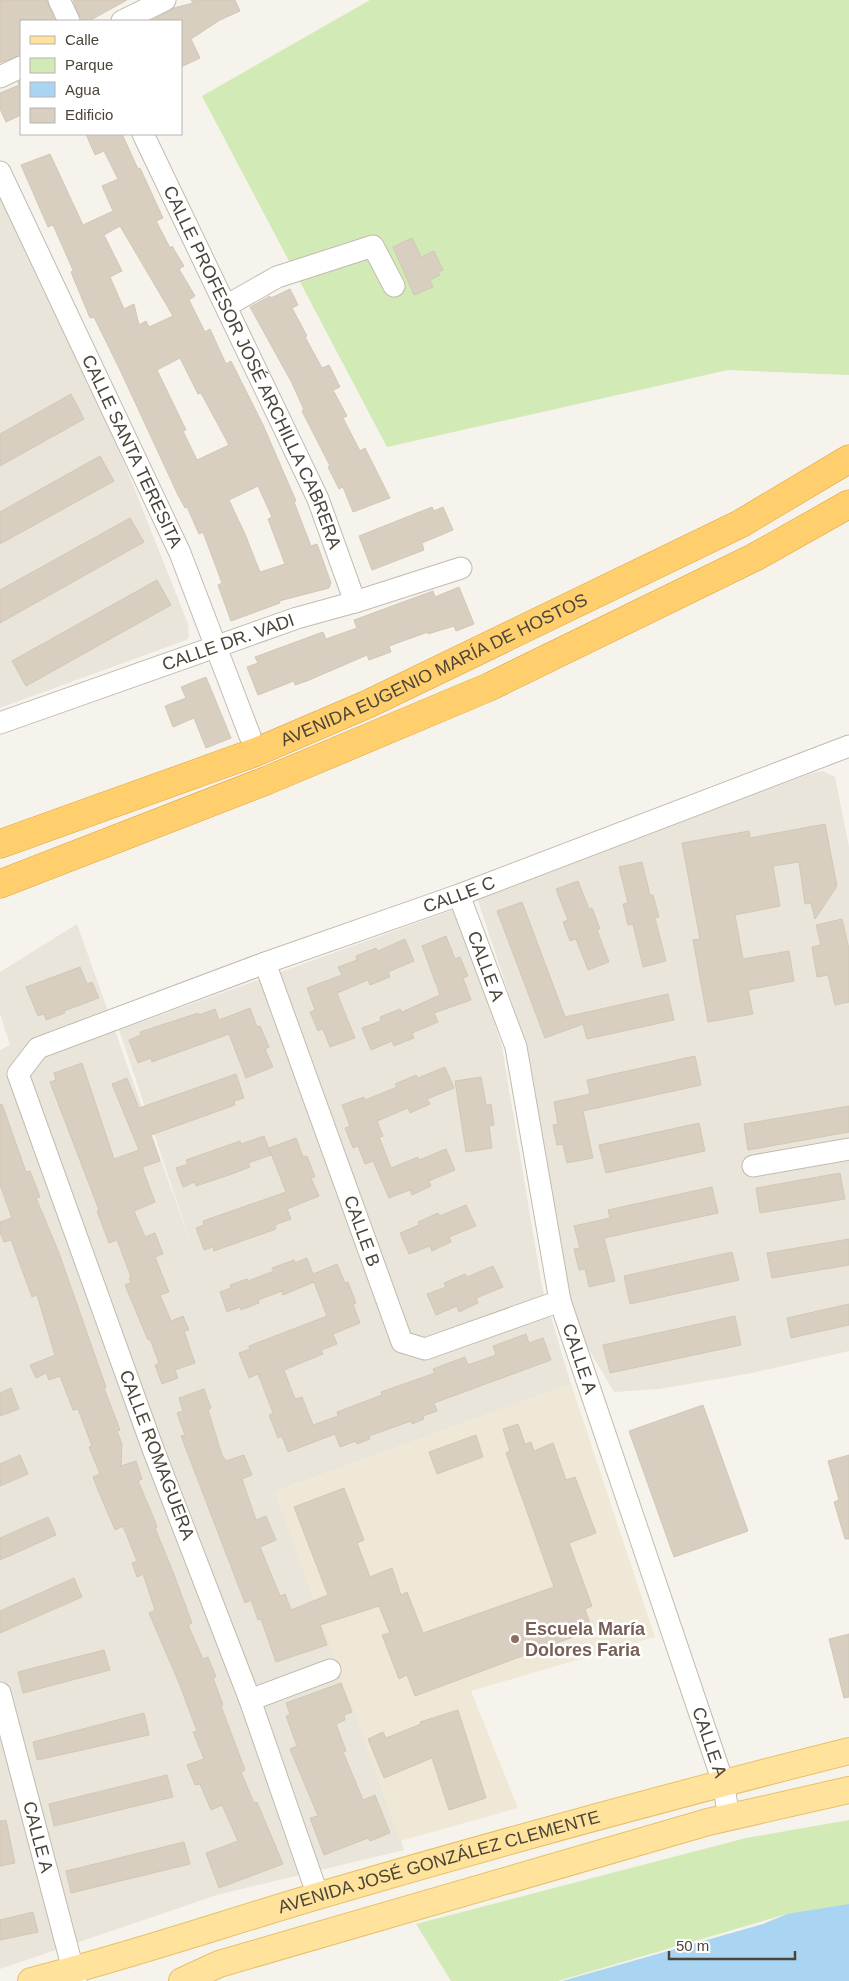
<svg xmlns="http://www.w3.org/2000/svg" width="849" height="1981" viewBox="0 0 849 1981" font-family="Arial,sans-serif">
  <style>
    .residential { fill: #eae5da }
    .education { fill: #efe8d6 }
    .green { fill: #d2eab5 }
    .water { fill: #a9d4f2 }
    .building { fill: #d8cfc1; stroke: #d3c7b4; fill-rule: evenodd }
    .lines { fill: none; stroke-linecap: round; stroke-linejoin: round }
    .minor-casing { stroke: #c2bbae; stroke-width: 23 }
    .major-casing { stroke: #e6c16a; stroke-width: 28 }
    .highway-casing { stroke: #e0a43c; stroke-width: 29 }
    .minor { stroke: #fff; stroke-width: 21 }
    .major { stroke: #ffe39c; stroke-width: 26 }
    .highway { stroke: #ffcf6e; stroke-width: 28 }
    .education-dot { fill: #8d6e63; stroke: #fff; stroke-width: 2 }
    .labels { text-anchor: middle; stroke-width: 5; stroke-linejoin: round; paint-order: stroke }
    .street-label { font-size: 18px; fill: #4b4439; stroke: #fff }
    .education-label { font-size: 18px; font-weight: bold; fill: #785e54; stroke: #fff; text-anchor: start }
  </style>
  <rect width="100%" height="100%" fill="#f6f3ec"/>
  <!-- residential -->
  <g class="residential">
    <path d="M0,189L91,379L188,624L189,636L186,640L0,708Z"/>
    <path d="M823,771L835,777L849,847V1351L752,1373L660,1389L614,1392L560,1301L537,1103L529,1054L476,895L812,773Z"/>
    <path d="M458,908L502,1047L542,1287L571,1384L277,1491L404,1850L217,1895L0,1969V1050L10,1045L0,1014V972L77,924L193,1250L119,1030Z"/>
  </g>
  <!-- education -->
  <path class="education" d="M571,1384L655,1637L471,1691L518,1808L400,1841L275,1492Z"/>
  <!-- green -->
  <g class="green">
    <path d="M370,0H849V375L728,370L387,447L202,96Z"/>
    <path d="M849,1820V1908L787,1914L558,1981H451L416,1924L746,1838Z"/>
  </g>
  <!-- water -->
  <path class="water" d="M849,1904V1981H562L763,1924L787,1914Z"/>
  <!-- building -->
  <g class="building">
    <path d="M0,0H47L55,21H21V55L0,63Z"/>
    <path d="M73,0H127L89,21H81Z"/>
    <path d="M191,0H235L240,11L220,20L191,39L200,58L181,67V21H150L174,8L193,3Z"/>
    <path d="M21,81V115L6,122L0,109V93L19,85L18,82Z"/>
    <path d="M86,134H122L138,169L140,168L163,218L156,221L170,248L172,246L184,266L179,269L195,296L189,300L205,332L210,329L226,364L231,361L263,425L296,501L294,502L311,546L317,544L331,583L329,588L279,601L280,603L231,621L218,585L222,583L203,532L199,534L187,507L185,508L178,495L121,372L94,317L90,318L71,272L73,270L53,225L48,227L21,165L50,154L83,225L113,211L102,186L118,179L104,151L95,155ZM120,226L173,316L149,327L146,321L139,325L134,304L124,309L110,277L122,271L104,235ZM180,358L198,394L201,393L229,445L197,460L183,431L186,430L157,370ZM258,486L272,517L268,519L285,564L260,572L245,534L229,500Z"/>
    <path d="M412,238L421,257L434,251L443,270L438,272L440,275L430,280L433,287L414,295L393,247Z"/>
    <path d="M290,289L298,305L292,308L307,336L305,337L322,368L329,365L340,387L333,390L347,416L343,418L360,451L365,448L390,498L353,512L343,487L339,489L328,467L330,466L302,411L304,410L292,383L250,307L270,296L271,298Z"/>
    <path d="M71,394L84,419L0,466V434Z"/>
    <path d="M100,456L114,481L0,544V512Z"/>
    <path d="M432,507L434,511L443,507L453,530L422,543L424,550L372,570L359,536Z"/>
    <path d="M130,518L144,542L0,623V590Z"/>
    <path d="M157,580L171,605L26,686L12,661Z"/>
    <path d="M459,587L474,624L456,631L454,626L428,634V632L389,646L391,652L369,660L367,655L307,681L295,685L294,681L258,695L247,667L258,663L255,657L323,632L326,639L357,628L354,620L384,609L433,591L435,597Z"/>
    <path d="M206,677L231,738L206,748L194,718L173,727L165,706L186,698L181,687Z"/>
    <path d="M825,824L837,886L815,919L811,903L805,904L799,862L773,866L780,906L735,915L743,959L789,951L794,981L748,990L753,1014L708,1022L693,940L700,939L682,843L749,831L750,838Z"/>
    <path d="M642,862L650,895H653L659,917L655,918L666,961L643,967L633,924L628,925L623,904L628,903L619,867Z"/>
    <path d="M578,881L589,909L592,908L600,929L597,930L609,962L588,970L576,939L570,941L563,922L568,920L556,889Z"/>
    <path d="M522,902L565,1017L668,994L674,1020L587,1039L583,1024L545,1038L497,911Z"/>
    <path d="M842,919L849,949V1002L835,1005L828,975L817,977L812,947L821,945L816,925Z"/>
    <path d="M446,936L455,959L460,957L468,976L463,978L471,1000L434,1013L438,1022L412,1033L414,1038L394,1046L392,1041L371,1050L362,1028L381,1021L380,1017L400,1009L402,1012L440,995L422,946Z"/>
    <path d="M405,939L414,961L388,972L390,977L370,985L368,980L337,993L355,1038L330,1047L323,1029L318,1031L310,1012L315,1010L307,988L342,975L338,967L357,960L356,956L376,948L378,951Z"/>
    <path d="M80,967L87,984L92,982L99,998L64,1011L65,1013L46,1020L44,1014L38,1016L26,987Z"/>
    <path d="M250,1008L257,1027L260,1026L269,1047L265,1049L273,1067L246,1078L229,1034L152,1062L151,1058L138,1063L129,1040L141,1035L140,1032L198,1013L199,1015L215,1009L219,1020Z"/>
    <path d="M695,1056L701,1085L583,1111L593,1158L567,1163L563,1144L557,1145L553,1125L558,1124L554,1102L590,1094L587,1080Z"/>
    <path d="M82,1063L114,1159L139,1150L112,1084L127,1078L139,1108L236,1074L244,1098L234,1101L235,1105L151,1135L160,1161L142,1167L155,1202L134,1211L145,1237L155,1233L163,1254L155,1257L169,1292L160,1295L171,1321L183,1316L189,1330L184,1331L195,1363L175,1370L178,1378L162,1384L155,1365L159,1363L150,1339L148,1340L125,1285L131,1283L129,1278L131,1277L117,1240L109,1243L97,1211L99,1210L50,1082L56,1080L54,1073Z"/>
    <path d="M445,1067L454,1088L427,1099L430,1104L410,1113L408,1108L377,1121L383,1136L379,1137L391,1168L418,1157L419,1160L446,1149L455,1170L429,1181L431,1186L412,1195L410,1190L389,1198L373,1161L365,1164L358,1146L353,1148L345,1128L350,1126L342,1105L364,1097L365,1100L397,1087L395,1084L416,1075L418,1078Z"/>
    <path d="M481,1077L486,1105L491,1104L494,1125L489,1126L492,1148L466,1152L455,1081Z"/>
    <path d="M2,1104L26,1172L30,1171L40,1197L36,1198L59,1253L106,1387L104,1388L120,1430L117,1431L122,1444L121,1466L136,1461L142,1479L138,1481L152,1514L157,1527L155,1528L173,1572L192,1623L188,1625L203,1659L208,1657L216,1677L213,1678L223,1705L221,1706L245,1770L241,1772L254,1803L257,1802L283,1864L219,1888L206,1853L238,1841L222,1805L211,1810L200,1784L195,1785L187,1765L204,1759L193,1732L197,1731L179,1683L149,1613L155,1610L143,1574L137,1577L132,1563L137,1561L123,1526L115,1530L98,1490L93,1477L100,1474L89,1447L92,1446L78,1409L73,1410L60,1376L49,1380L46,1373L36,1378L30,1365L55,1355L37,1295L32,1297L11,1240L4,1242L0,1232V1222L12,1218L0,1185V1105Z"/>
    <path d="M849,1106V1132L748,1150L744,1124Z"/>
    <path d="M699,1123L705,1151L606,1173L599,1145Z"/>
    <path d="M264,1136L271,1155L248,1163L250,1167L232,1174L196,1186L195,1182L183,1187L176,1168L188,1164L186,1160L240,1141L241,1144Z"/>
    <path d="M296,1138L303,1157L307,1156L315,1177L311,1178L319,1196L287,1209L291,1219L275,1225L276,1229L214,1251L213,1247L204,1250L196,1228L204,1225L203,1221L286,1192L269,1148Z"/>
    <path d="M840,1173L845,1199L760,1213L756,1188Z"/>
    <path d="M712,1187L718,1213L604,1238L615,1281L589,1287L585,1269L579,1270L574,1249L580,1248L574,1226L610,1218L608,1210Z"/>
    <path d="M466,1205L476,1226L449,1237L451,1242L432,1251L430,1246L409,1254L400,1233L419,1225L418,1222L438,1213L440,1216Z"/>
    <path d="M849,1239V1265L772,1278L767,1253Z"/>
    <path d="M732,1252L739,1280L630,1304L624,1276Z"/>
    <path d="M307,1258L313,1274L337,1264L345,1283L348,1282L356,1303L353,1304L360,1323L333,1334L337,1344L321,1350L323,1354L284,1370L295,1399L302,1397L313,1425L338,1416L337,1412L382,1395L381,1392L435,1373L433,1369L465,1357L468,1365L496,1355L493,1346L526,1334L529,1343L543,1338L551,1360L434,1403L437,1411L423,1416L424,1419L412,1424L411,1421L369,1436L370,1439L357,1444L356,1441L340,1447L335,1434L288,1452L282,1436L278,1438L269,1415L273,1413L258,1374L249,1378L239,1353L250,1349L249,1346L327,1316L314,1282L283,1295L282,1291L258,1300L259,1303L241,1310L240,1307L227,1312L220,1292L231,1288L230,1285L247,1279L248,1281L274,1271L272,1268L294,1260L295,1263Z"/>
    <path d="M493,1266L503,1287L476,1298L478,1303L459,1312L457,1306L436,1315L427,1294L446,1287L444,1283L465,1274L467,1277Z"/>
    <path d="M849,1304V1325L791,1338L787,1318Z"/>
    <path d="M735,1316L741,1345L610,1373L603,1345Z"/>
    <path d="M11,1388L19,1409L0,1416V1393Z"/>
    <path d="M204,1389L211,1408L208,1410L222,1455L226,1461L244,1455L252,1475L242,1479L256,1520L266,1516L276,1540L260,1547L280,1596L285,1594L291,1610L328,1595L294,1507L344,1488L364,1540L357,1543L370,1577L392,1568L401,1595L407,1592L423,1633L554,1587L506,1453L510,1451L503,1429L518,1424L525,1444L531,1442L534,1451L553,1443L566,1480L575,1477L596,1533L569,1543L592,1606L585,1609L592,1630L415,1696L407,1675L399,1679L382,1635L390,1633L379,1606L320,1625L327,1645L276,1662L261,1619L258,1620L251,1600L245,1603L181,1436L185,1435L177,1413L183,1411L179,1398Z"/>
    <path d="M703,1405L748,1531L674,1557L629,1431Z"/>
    <path d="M476,1435L483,1457L437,1474L429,1452Z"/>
    <path d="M20,1455L28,1474L0,1486V1464Z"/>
    <path d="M849,1455V1539H845L834,1502L839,1500L828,1461Z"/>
    <path d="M48,1517L56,1535L0,1560V1538Z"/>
    <path d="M74,1578L82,1597L0,1633V1611Z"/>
    <path d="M849,1634V1697L844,1698L829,1639Z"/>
    <path d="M104,1650L110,1670L23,1693L18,1672Z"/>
    <path d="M341,1683L352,1712L344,1715L345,1720L336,1724L346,1751L343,1752L363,1800L375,1795L390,1833L370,1841L368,1838L324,1855L310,1818L318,1816L290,1749L297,1746L286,1716L290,1714L286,1703Z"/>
    <path d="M458,1710L486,1798L449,1810L432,1758L384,1778L368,1739L383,1732L386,1738L421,1724L420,1722Z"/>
    <path d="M144,1713L149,1735L37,1760L33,1742Z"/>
    <path d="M167,1775L173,1797L54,1826L49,1804Z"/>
    <path d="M6,1820L15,1863L0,1866V1821Z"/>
    <path d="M184,1842L190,1864L71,1893L66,1871Z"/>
    <path d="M33,1912L38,1932L0,1940V1920Z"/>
  </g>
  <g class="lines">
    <defs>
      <g id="minor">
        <path d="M59,0L69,21"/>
        <path d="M122,21L165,0"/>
        <path d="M0,77L21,67"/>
        <path id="s1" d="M143,134L318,499L355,602"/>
        <path id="s2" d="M0,172L180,553L250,736"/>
        <path d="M226,306L277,277L373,246L394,286"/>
        <path id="s3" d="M0,723L297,618L355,602L461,568"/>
        <path id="s4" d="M459,895L516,1047L560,1301L723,1782L729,1817"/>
        <path id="s5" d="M265,963L402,1342L425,1349L560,1301"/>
        <path d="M753,1166L849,1149"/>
        <path id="s6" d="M0,1693L76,1981"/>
        <path d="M250,1700L330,1670"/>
        <path id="s7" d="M318,1896L250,1700L153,1449L18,1074L38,1048L265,963L459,895L849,746"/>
      </g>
      <g id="major">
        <path id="s8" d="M31,1981C126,1957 220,1925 314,1897C491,1845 670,1796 849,1751"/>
        <path d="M182,1981L219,1964L708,1822L849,1790"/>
      </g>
      <g id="highway">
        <path id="s9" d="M0,844L256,752L368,704L740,524L849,459"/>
        <path d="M0,884L268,780L489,687L755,557L849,504"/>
      </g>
    </defs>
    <!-- minor casing -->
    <use href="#minor" class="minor-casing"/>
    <!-- major casing -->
    <use href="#major" class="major-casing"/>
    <!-- highway casing -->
    <use href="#highway" class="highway-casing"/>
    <!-- minor -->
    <use href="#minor" class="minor"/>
    <!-- major -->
    <use href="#major" class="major"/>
    <!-- highway -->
    <use href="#highway" class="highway"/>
  </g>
  <!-- markers -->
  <circle class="education-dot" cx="515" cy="1639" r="5"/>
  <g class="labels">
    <!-- street labels -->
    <g class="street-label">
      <text dy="6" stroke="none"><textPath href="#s1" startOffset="258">CALLE PROFESOR JOSÉ ARCHILLA CABRERA</textPath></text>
      <text dy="6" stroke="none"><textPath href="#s2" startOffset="309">CALLE SANTA TERESITA</textPath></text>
      <text dy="6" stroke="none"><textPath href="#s3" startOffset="242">CALLE DR. VADI</textPath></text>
      <text dy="6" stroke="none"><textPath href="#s9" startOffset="468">AVENIDA EUGENIO MARÍA DE HOSTOS</textPath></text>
      <text dy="6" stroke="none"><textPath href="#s7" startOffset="1356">CALLE C</textPath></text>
      <text dy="6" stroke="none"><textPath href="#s4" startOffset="76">CALLE A</textPath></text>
      <text dy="6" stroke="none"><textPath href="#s5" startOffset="285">CALLE B</textPath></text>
      <text dy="6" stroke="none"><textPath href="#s4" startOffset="481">CALLE A</textPath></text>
      <text transform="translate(157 1455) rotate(69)" y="6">CALLE ROMAGUERA</text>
      <text dy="6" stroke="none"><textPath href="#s4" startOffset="886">CALLE A</textPath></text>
      <text dy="6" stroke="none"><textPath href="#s6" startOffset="149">CALLE A</textPath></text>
      <text dy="6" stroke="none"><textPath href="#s8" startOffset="425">AVENIDA JOSÉ GONZÁLEZ CLEMENTE</textPath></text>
    </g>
    <!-- education labels -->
    <g class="education-label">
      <text x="525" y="1635">Escuela María<tspan x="525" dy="21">Dolores Faria</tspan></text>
    </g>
  </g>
  <!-- legend -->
  <rect x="20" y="20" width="162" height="115" fill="#ffffff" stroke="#b7b4b0"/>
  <rect x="30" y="36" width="25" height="8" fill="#ffe39c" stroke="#b7b4b0"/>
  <text x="65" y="45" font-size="15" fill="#4b4439">Calle</text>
  <rect x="30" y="58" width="25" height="15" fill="#d2eab5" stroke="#b7b4b0"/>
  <text x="65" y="70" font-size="15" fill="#4b4439">Parque</text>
  <rect x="30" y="82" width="25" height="15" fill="#a9d4f2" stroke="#b7b4b0"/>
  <text x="65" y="95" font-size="15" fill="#4b4439">Agua</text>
  <rect x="30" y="108" width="25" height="15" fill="#d8cfc1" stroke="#b7b4b0"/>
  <text x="65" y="120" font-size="15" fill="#4b4439">Edificio</text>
  <!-- scale -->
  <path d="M669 1951v8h126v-8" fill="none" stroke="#4b4439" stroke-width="2.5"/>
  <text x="676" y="1951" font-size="15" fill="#4b4439" stroke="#ffffff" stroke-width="4" paint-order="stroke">50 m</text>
</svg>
